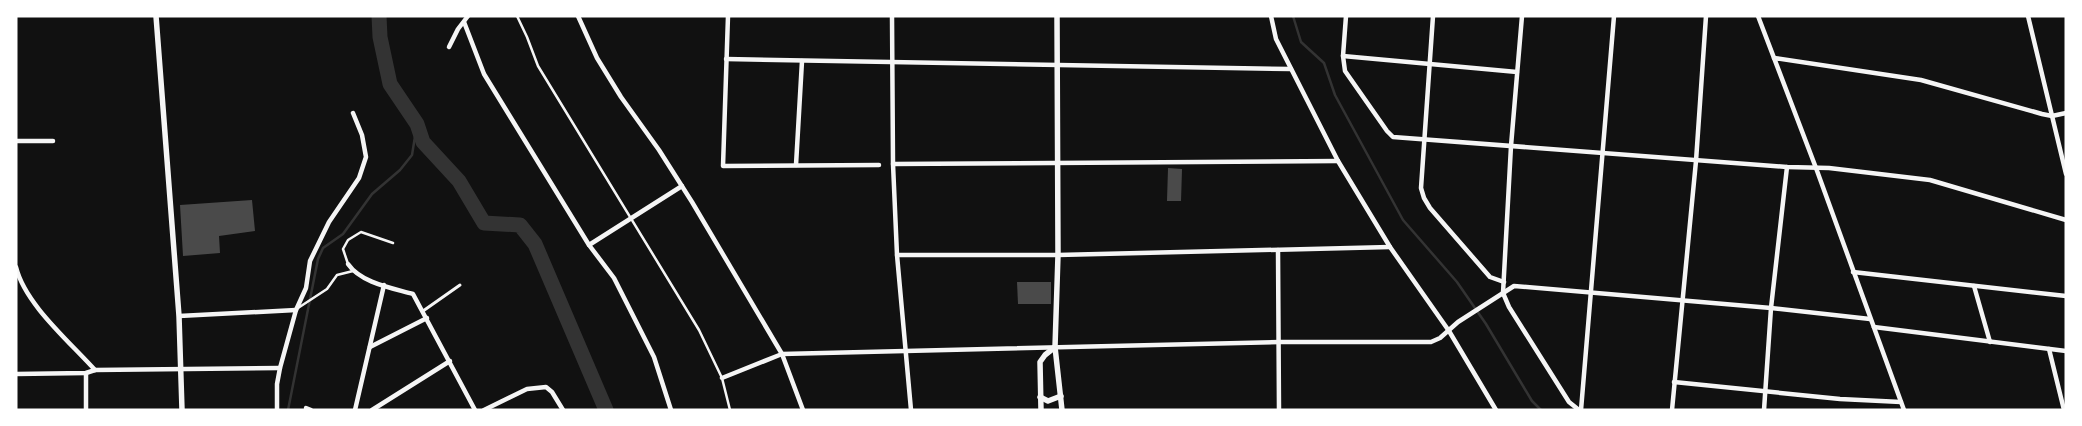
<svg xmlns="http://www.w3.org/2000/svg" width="2082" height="426" viewBox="0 0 2082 426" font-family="'Zilla Slab',serif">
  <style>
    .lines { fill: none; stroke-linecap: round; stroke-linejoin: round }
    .stream { stroke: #333; stroke-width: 2.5 }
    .river { stroke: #333; stroke-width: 15 }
    .building { fill: #4a4a4a }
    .service { stroke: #f5f5f5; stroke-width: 2.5 }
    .pedestrian { stroke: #f5f5f5; stroke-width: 3 }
    .minor { stroke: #f5f5f5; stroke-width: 4.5 }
    .tertiary { stroke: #f5f5f5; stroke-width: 5.5 }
  </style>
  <rect width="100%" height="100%" fill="#111"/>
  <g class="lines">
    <!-- stream -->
    <g class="stream">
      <path d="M1293,16L1301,42L1324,63L1335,95L1403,220L1457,282L1486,324L1532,401L1541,410"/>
      <path d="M288,410L318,259L323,248L343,234L372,194L400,170L412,155L417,124"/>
    </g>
    <!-- river -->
    <path class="river" d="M379,16L380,37L390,84L417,124L423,142L459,181L484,223L520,225L535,244L606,410"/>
  </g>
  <!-- building -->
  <g class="building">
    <path d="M1168,168L1182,169L1181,201H1167Z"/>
    <path d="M252,200L255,231L219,236L220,253L183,256L180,205Z"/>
    <path d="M1017,282H1051V304H1018Z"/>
  </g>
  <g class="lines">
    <!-- service -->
    <g class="service">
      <path d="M517,16L527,37L538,66L699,330L722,378L730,410"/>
      <path d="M348,264L343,249L348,240L361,232L393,243"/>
      <path d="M298,308L327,289L337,275L353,271"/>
    </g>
    <!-- pedestrian -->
    <path class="pedestrian" d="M423,311L460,285"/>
    <!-- minor -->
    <g class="minor">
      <path d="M578,16L597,58L621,97L659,150L692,202L782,354L803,410"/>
      <path d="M728,16L723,166L879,165"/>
      <path d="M892,16L893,164L897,255L911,410"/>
      <path d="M1271,16L1276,39L1338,161L1390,247L1449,331L1496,410"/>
      <path d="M1346,16L1343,56L1345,71L1387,131L1393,137L1787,167L1829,168L1930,180L2066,220"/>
      <path d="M1433,16L1421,188L1424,198L1430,208L1490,277L1504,282"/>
      <path d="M1522,16L1511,146L1503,293L1509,307L1569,402L1579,410"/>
      <path d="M1758,16L1816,168L1904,410"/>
      <path d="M2028,16L2066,174"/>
      <path d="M464,22L484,74L589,245L614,278L654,357L671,410"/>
      <path d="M449,47L458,29L468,16"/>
      <path d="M1343,56L1517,72"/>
      <path d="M1774,58L1921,80L2042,114L2052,116L2066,113"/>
      <path d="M726,59L1291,69"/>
      <path d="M16,141H53"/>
      <path d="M893,164L1338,161"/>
      <path d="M796,165L802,61"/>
      <path d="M589,245L682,186"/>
      <path d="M1278,250L1279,410"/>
      <path d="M897,255H1058L1390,247"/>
      <path d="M348,264C361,283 392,288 413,294L475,410"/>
      <path d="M16,267C25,304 69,341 95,370"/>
      <path d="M1853,272L2066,296"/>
      <path d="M1974,286L1990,342"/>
      <path d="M179,316L296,310"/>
      <path d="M1874,327L2066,351"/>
      <path d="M370,347L427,318"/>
      <path d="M2049,349L2064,410"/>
      <path d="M86,373V410"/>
      <path d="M16,374L86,373L95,370L280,368"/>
      <path d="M722,378L782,354L1280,342H1431L1440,338L1458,322L1514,286L1771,308L1870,319"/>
      <path d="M1674,382L1840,399L1901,402"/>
      <path d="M306,408L311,410"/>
      <path d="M277,410V384L280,368L296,310L306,288L310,261L329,222L359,178L366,157L362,135L353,113"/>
      <path d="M355,410L384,285"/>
      <path d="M372,410L450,361"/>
      <path d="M484,410L527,389L546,387L552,392L563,410"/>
      <path d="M1581,410L1614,16"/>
      <path d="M1672,410L1696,161L1706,16"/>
      <path d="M1764,410L1771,308L1787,167"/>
    </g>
    <!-- tertiary -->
    <g class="tertiary">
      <path d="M156,16L179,316L182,410"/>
      <path d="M1057,16L1058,255L1055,347L1062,410"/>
      <path d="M1040,397L1048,401L1061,396"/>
      <path d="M1041,410L1040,362L1045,355L1055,347"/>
    </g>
  </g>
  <!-- border -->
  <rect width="2082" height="426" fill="none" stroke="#ffffff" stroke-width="35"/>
</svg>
